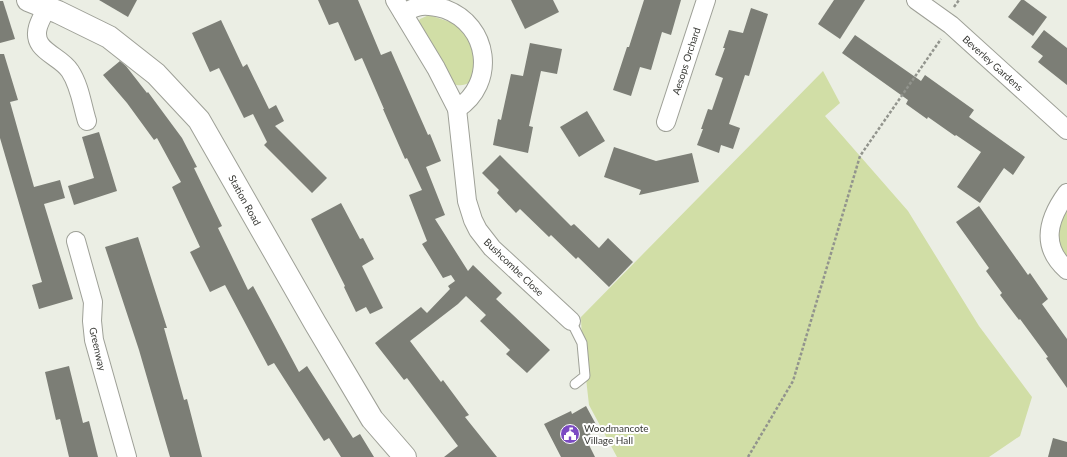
<svg xmlns="http://www.w3.org/2000/svg" width="1067" height="457" viewBox="0 0 1067 457" font-family="Lato,sans-serif">
  <style>
    .green { fill: #d1dea6 }
    .building { fill: #7c7e76 }
    .lines { fill: none; stroke-linecap: round; stroke-linejoin: round }
    .service-casing { stroke: #9ea097; stroke-width: 11 }
    .minor-casing { stroke: #9ea097; stroke-width: 20 }
    .tertiary-casing { stroke: #9ea097; stroke-width: 24 }
    .path { stroke: #92948d; stroke-width: 2.5; stroke-dasharray: 3 2; stroke-linecap: butt }
    .service { stroke: #fff; stroke-width: 9 }
    .minor { stroke: #fff; stroke-width: 18 }
    .tertiary { stroke: #fff; stroke-width: 22 }
    .labels { text-anchor: middle; stroke-width: 4; stroke-linejoin: round; paint-order: stroke }
    .street-label { font-size: 10px; fill: #393a36; stroke: #fff }
    .poi-label { font-size: 10px; fill: #393a36; stroke: #fff; text-anchor: start }
  </style>
  <rect width="100%" height="100%" fill="#ebeee4"/>
  <!-- green -->
  <g class="green">
    <path d="M429,15L456,24L471,39L475,63L470,82C464,86 459,86 453,84L417,24L420,19Z"/>
    <path d="M823,71L840,103L825,116L908,211L979,326L1032,397L1020,436L989,457H617L589,405L582,343L581,317Z"/>
    <path d="M1067,193V270L1056,257L1057,206Z"/>
  </g>
  <!-- building -->
  <g class="building">
    <path d="M99,0H137L128,17Z"/>
    <path d="M318,0H358L381,55L391,51L428,135L430,134L441,161L426,167L445,215L435,219L468,271L473,265L502,293L496,299L550,350L527,373L506,354L510,350L480,321L486,315L466,296L458,304L410,341L441,382L443,380L469,415L465,417L497,457H444L458,446L407,378L404,380L375,343L421,307L427,313L450,289L448,286L455,281L451,275L443,278L422,244L427,241L409,195L422,190L407,158L405,159L383,109H384L362,58L355,61L338,22L329,25Z"/>
    <path d="M511,0H553L559,12L525,29Z"/>
    <path d="M644,0H681L671,35L662,32L651,70L640,67L631,96L613,90L627,47H629Z"/>
    <path d="M834,0H865L840,39L818,24Z"/>
    <path d="M1021,0H1024L1047,17L1033,36L1008,17Z"/>
    <path d="M0,1H3L15,39L0,43Z"/>
    <path d="M751,8L768,14L749,76L745,75L729,124L740,128L733,149L721,145L719,153L697,145L703,129H701L708,109L712,110L723,78L715,75L725,48H723L729,30L743,33Z"/>
    <path d="M221,20L243,67L247,64L269,109L276,105L284,121L275,126L327,178L312,193L264,145L267,142L253,114L244,118L219,68L210,72L192,33Z"/>
    <path d="M1044,30L1067,48V85L1038,62L1043,56L1031,47Z"/>
    <path d="M855,35L921,81L925,75L974,110L969,117L1025,157L1013,175L1004,168L980,203L957,187L981,152L956,135L955,136L928,117L927,119L906,104L908,100L842,53Z"/>
    <path d="M530,43L562,49L557,74L541,71L529,126L533,127L528,153L493,145L498,119L501,120L511,74L523,76Z"/>
    <path d="M0,54H4L18,100L10,102L34,187L60,180L65,198L44,204L73,299L39,309L32,285L42,282L0,138Z"/>
    <path d="M120,61L126,66L147,93L148,92L182,138L197,167L194,168L222,226L218,228L248,290L253,286L299,372L307,366L353,438L360,434L374,457H341L329,438L324,441L274,363L268,366L225,285L210,292L190,252L200,247L172,187L181,182L157,138L154,140L127,103L103,75Z"/>
    <path d="M587,111L605,141L579,157L560,127Z"/>
    <path d="M99,132L117,191L74,205L68,186L94,178L82,137Z"/>
    <path d="M614,147L656,161L692,153L699,182L639,195L641,190L604,177Z"/>
    <path d="M500,155L571,226L574,224L599,248L608,238L633,262L609,287L578,257L576,259L551,235L549,237L520,209L516,213L497,193L499,190L482,173Z"/>
    <path d="M341,203L360,239L363,238L374,259L362,266L383,308L370,314L366,307L356,312L344,287L345,286L311,219Z"/>
    <path d="M979,206L1028,275L1030,273L1048,299L1042,304L1067,339V388L1046,358L1048,357L1020,319L1019,320L1000,295L1002,293L986,271L989,268L956,222Z"/>
    <path d="M138,237L167,328H164L184,400L187,399L202,457H170L139,350L105,247Z"/>
    <path d="M69,366L83,423L89,421L98,457H69L60,419L56,420L45,372Z"/>
    <path d="M586,406L599,430L585,437L595,457H561L544,424L571,411L572,414Z"/>
    <path d="M1053,438L1067,442V457H1048Z"/>
  </g>
  <g class="lines">
    <defs>
      <path id="service" d="M571,321L582,343L585,376L575,384"/>
      <g id="minor">
        <path d="M395,0L436,68L457,109L467,201L473,220L478,230L492,248L571,321"/>
        <path d="M916,0L951,25L1067,130"/>
        <path d="M47,7C44,14 40,20 38,27C31,51 60,55 70,71C80,86 82,105 87,121"/>
        <path d="M403,13C408,11 413,8 417,7C426,4 437,7 445,9C489,25 497,83 457,109"/>
        <path d="M666,122L706,0"/>
        <path d="M1067,193C1048,219 1040,246 1067,270"/>
        <path d="M76,241L93,302L92,321L94,340L127,457"/>
      </g>
      <path id="tertiary" d="M28,0L58,12L109,37L156,74L199,120L315,323L372,419L405,457"/>
    </defs>
    <!-- service casing -->
    <use href="#service" class="service-casing"/>
    <!-- minor casing -->
    <use href="#minor" class="minor-casing"/>
    <!-- tertiary casing -->
    <use href="#tertiary" class="tertiary-casing"/>
    <!-- path -->
    <g class="path">
      <path d="M954,7L959,0"/>
      <path d="M748,457L793,381L860,156L941,39"/>
    </g>
    <!-- service -->
    <use href="#service" class="service"/>
    <!-- minor -->
    <use href="#minor" class="minor"/>
    <!-- tertiary -->
    <use href="#tertiary" class="tertiary"/>
  </g>
  <!-- icons -->
  <defs>
    <symbol id="civic-disc" viewBox="-11 -11 22 22"><circle r="9.5" fill="#7b4ac2" stroke="#fff"/><path d="M-.6-6.5H3V-4.5H.6V-3L4-1V1h2V6H-6V1h2V-1L-.6-3ZM-1.2 2.5V6h2.4V2.5Z" fill="#fff"/></symbol>
  </defs>
  <g fill-rule="evenodd">
    <use href="#civic-disc" x="559" y="423" width="22" height="22"/>
  </g>
  <g class="labels">
    <!-- street labels -->
    <g class="street-label">
      <text transform="translate(686 61) rotate(-72)" y="4">Aesops Orchard</text>
      <text transform="translate(993 63) rotate(42)" y="4">Beverley Gardens</text>
      <text transform="translate(245 200) rotate(61)" y="4">Station Road</text>
      <text transform="translate(514 267) rotate(44)" y="4">Bushcombe Close</text>
      <text transform="translate(98 349) rotate(77)" y="4">Greenway</text>
    </g>
    <!-- poi labels -->
    <g class="poi-label">
      <text x="584" y="432">Woodmancote<tspan x="584" dy="12">Village Hall</tspan></text>
    </g>
  </g>
</svg>
